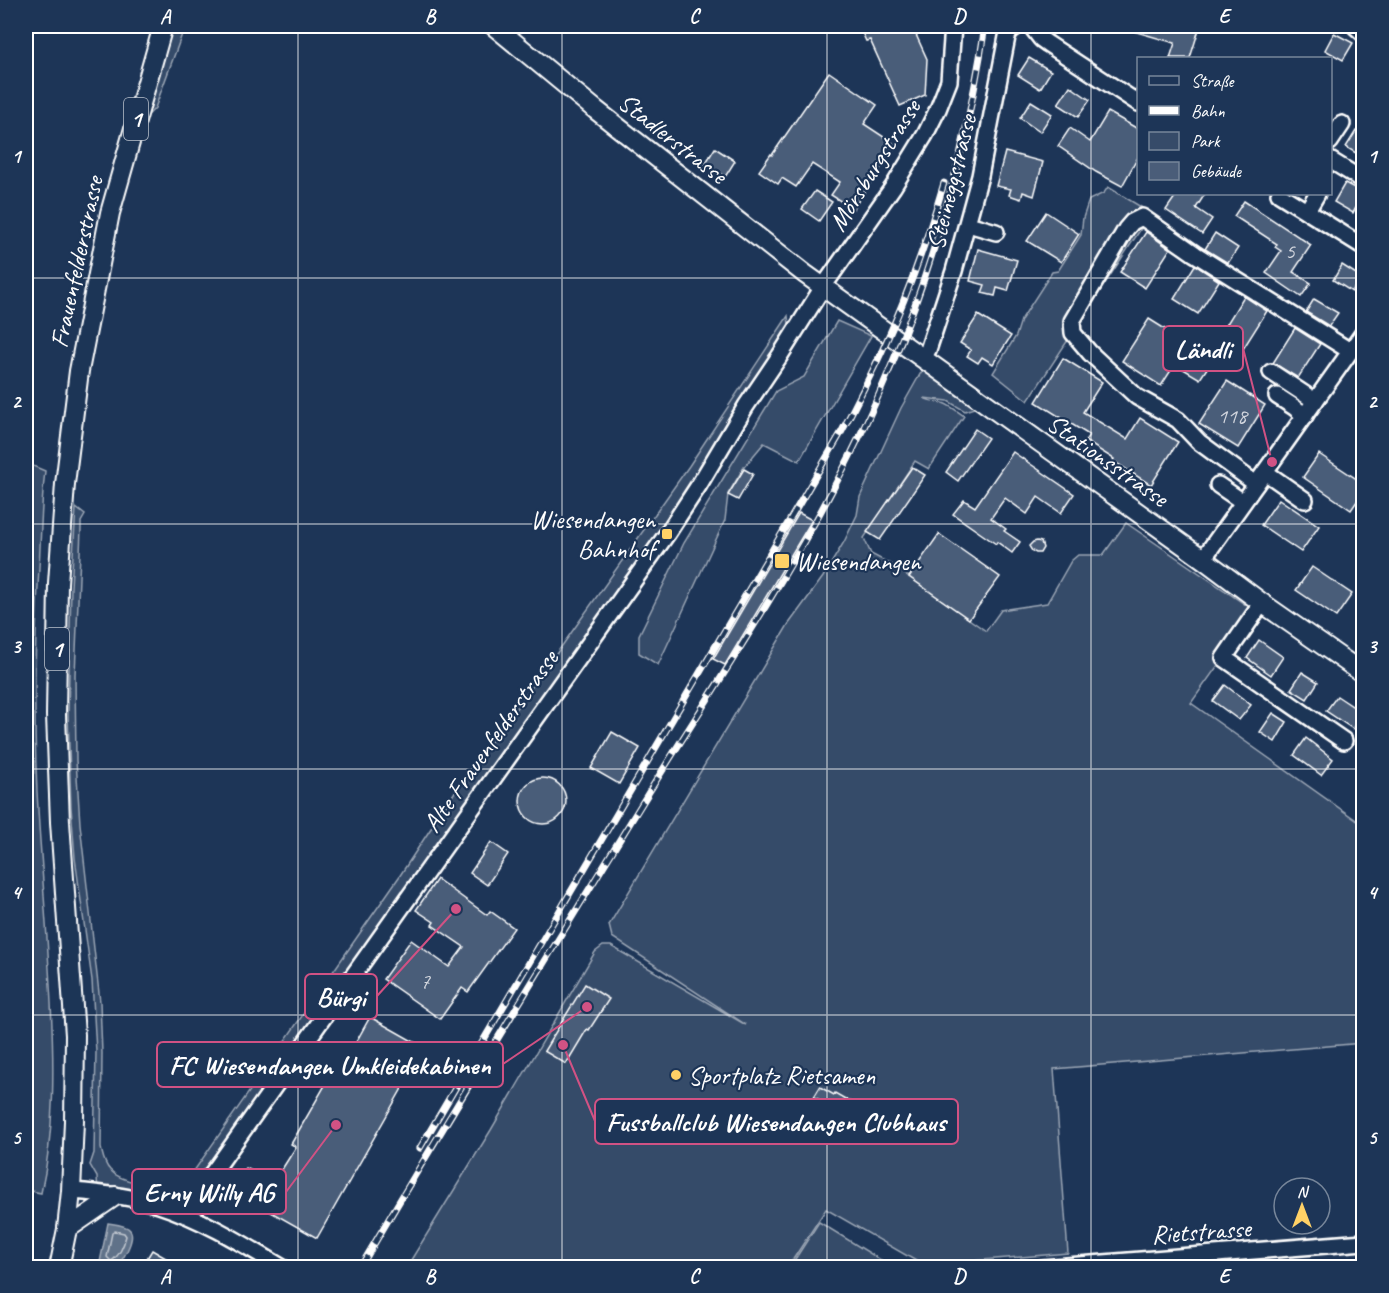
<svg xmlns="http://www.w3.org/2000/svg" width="1389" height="1293" viewBox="0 0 1389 1293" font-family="Caveat,sans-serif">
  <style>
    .green { fill: #364b69; stroke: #9aa5b4; stroke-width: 1.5 }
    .water { fill: #617289; stroke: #a0aab8; stroke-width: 1.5 }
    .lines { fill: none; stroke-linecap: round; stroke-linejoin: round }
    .shore { stroke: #c0c7d0; stroke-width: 1.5 }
    .building { fill: #4a5d79; stroke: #fff; stroke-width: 1.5 }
    .minor-casing { stroke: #fff; stroke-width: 20 }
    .major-casing { stroke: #fff; stroke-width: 22 }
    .minor { stroke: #1d3557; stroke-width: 15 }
    .major { stroke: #1d3557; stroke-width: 18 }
    .rail-casing { stroke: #fff; stroke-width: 7 }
    .rail { stroke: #1d3557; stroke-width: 4.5; stroke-dasharray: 14; stroke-linecap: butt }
    .grid { fill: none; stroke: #fff; stroke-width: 1.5; stroke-opacity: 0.55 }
    .poi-dot { fill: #ffd166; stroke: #1d3557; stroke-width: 2 }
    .labels { text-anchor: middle; stroke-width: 4.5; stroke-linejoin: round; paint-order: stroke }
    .number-label { font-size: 22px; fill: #d2d6de }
    .shield { fill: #1d3557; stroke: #bbc2cd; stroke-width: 1.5 }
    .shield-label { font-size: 24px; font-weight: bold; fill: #fff }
    .street-label { font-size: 26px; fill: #fff; stroke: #1d3557 }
    .poi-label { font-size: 26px; fill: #fff; stroke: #1d3557; text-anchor: start }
    .leader { fill: none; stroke: #d15284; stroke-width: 2 }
    .callout-dot { fill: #d15284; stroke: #1d3557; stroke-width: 2 }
    .callout { fill: #1d3557; stroke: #d15284; stroke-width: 2 }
    .callout-label { font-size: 27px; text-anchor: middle; font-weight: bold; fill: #fff }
    .neatline { fill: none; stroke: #fff; stroke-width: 2 }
    .grid-label { font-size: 20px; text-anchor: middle; font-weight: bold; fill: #fff }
  </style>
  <rect width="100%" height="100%" fill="#1d3557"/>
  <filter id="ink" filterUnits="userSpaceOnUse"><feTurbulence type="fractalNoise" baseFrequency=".0167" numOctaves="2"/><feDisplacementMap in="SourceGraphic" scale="12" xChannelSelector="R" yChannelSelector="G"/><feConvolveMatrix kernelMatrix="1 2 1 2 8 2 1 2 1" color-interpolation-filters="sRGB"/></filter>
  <g filter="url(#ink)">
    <!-- green -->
    <g class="green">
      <path d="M163,26H185L155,108L132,132Z"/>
      <path d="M1108,187L1146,210L1142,217L1146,221L1028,401L993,373L1016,336L1021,320L1052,272L1058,271L1081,235L1083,218L1089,200L1104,193Z"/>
      <path d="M788,316L789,325L779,357L699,485L182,1213L98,1193L97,1177L90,1165L94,1153L96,1052L92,980L75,858L71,807L68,714L71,586L76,508L85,515L81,522V529L75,675L76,760L80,824L100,1002L102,1053L101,1148C103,1156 104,1164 110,1170C121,1182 153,1188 168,1183C177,1181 186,1175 194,1171L399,877L464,778L552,660L689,466Z"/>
      <path d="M837,321L871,336L799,461L764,443L744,467L728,494L725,520L658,665L639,653V635L684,543L776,391L804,377Z"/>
      <path d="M923,369L986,404L965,411L948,401L924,398C930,402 936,401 943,403C951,406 957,411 964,416L929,469L915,461L864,538L871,554L892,565L986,631L1001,610L1047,603L1071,561L1078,555H1103L1126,523L1256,612L1191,703L1363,825V1043L1054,1069L1068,1253L923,1265L826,1209L788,1267L406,1268L491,1130L595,952L603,946H611L746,1025L612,937L609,925L788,625L823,577L844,542L857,515L860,497L901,408Z"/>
      <path d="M26,463L45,471C41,503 41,535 39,567C34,653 33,739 39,826C43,885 48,944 51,1003C54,1066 55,1131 41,1193L31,1191L26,1217Z"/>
      <path d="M819,1222L889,1265L879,1268L790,1267Z"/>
    </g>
    <!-- water -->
    <path class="water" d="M108,1223C114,1224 127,1225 130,1230C136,1238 122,1265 113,1267C109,1268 104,1264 100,1262Z"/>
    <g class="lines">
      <!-- shore -->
      <path class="shore" d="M115,1231L124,1233L126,1236C124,1245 119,1257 111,1261L107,1257L112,1233Z"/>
    </g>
    <!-- building -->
    <g class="building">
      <path d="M859,26H912L927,59L925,95L900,106L870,40L866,41Z"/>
      <path d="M1126,26H1200L1190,58H1170L1175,43L1126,29Z"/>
      <path d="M1334,33L1353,43L1343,60L1325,50Z"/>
      <path d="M1029,58L1051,71L1040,89L1018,75Z"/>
      <path d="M829,72L877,105L864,124L896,145L853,209L831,195L840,182L812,164L796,187L782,178L778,184L759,171L771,154L772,155Z"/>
      <path d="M1070,86L1090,100L1078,117L1058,104Z"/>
      <path d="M1031,101L1052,114L1040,132L1020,118Z"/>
      <path d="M1108,112L1138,129V157L1122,186L1096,172L1058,146L1070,128L1090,142Z"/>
      <path d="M1356,131L1364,135V158L1346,147Z"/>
      <path d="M715,148L735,161L725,177L705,164Z"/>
      <path d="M1005,152L1043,162L1034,196L1023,192L1021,199L1009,195L1011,189L996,186Z"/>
      <path d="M1345,183L1364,193L1353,213L1334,202Z"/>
      <path d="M815,191L832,202L819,221L802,209Z"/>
      <path d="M1177,194H1205L1196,208L1212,219L1202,234L1166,210Z"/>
      <path d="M1244,201L1311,245L1293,272L1311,283L1301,297L1266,273L1281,251L1275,247L1277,244L1234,216Z"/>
      <path d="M1046,212L1079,234L1061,262L1027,241Z"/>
      <path d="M1146,232L1170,249L1145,288L1120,272Z"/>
      <path d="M1215,233L1238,248L1228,263L1205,249Z"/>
      <path d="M978,249L1017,260L1008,291L997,288L995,296L982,293L985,285L970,281Z"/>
      <path d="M1195,265L1219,281L1198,314L1174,299Z"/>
      <path d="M1342,265L1361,277L1352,292L1333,280Z"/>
      <path d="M1244,296L1267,311L1243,349L1220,335Z"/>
      <path d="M1314,299L1338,313L1329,326L1306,312Z"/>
      <path d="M978,315L1011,336L993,364L982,357L978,363L967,356L971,350L960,343Z"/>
      <path d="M1149,319L1213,359L1200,379L1175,364L1161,386L1122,361Z"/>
      <path d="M1295,328L1320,344L1298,378L1273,363Z"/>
      <path d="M1063,358L1102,382L1083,412L1127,439L1140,418L1178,442L1151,485L1113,461L1114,459L1085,441L1089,435L1036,402Z"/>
      <path d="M1227,381L1265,405L1238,448L1199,424Z"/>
      <path d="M975,429L988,438L958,481L946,472Z"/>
      <path d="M1013,452L1074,494L1061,513L1038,497L1027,514L1005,498L991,518L1006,529L1004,531L1020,542L1012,553L997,542L996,544L953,514L964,500L975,507Z"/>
      <path d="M1319,454L1364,484V491L1351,510L1303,477Z"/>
      <path d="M912,467L925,475L880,540L867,532Z"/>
      <path d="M744,469L753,474L738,500L728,495Z"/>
      <path d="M1279,499L1319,526L1301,552L1261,525Z"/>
      <path d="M799,513L812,520L725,665L713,659Z"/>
      <path d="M939,534L1000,577L969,619L909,577Z"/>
      <path d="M1037,541L1041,542L1043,548L1040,553H1036L1032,551L1029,546L1033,542Z"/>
      <path d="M1312,567L1352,594L1336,617L1296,590Z"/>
      <path d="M1259,640L1283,657L1271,675L1247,658Z"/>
      <path d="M1302,672L1318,682L1307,699L1291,689Z"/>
      <path d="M1225,685L1251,705L1239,720L1213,701Z"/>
      <path d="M1337,696L1364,714L1353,729L1326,711Z"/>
      <path d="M1273,713L1287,722L1275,742L1260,732Z"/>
      <path d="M612,732L640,748L619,784L591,768Z"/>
      <path d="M1306,738L1333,759L1321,775L1294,755Z"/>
      <circle cx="543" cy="801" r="23"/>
      <path d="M491,842L508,854L487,885L470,873Z"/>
      <path d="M437,879L487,915L490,911L514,928L468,992L462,988L440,1019L383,979L411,940L449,967L464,947L432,925L434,922L416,910Z"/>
      <path d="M585,984L609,999L589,1030L587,1029L566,1064L544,1051Z"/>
      <path d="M370,1017L425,1048L317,1238L262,1207L284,1166L296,1147L291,1144L335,1068L340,1071Z"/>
      <path d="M820,1087L834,1095L835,1093L861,1108L846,1134L820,1119L828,1104L814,1097Z"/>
      <path d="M246,1168L256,1173L238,1204L228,1198Z"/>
      <path d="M152,1250L183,1268H141Z"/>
    </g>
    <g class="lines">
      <defs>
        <g id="minor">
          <path d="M1031,26L1041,39L1048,44L1138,103"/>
          <path d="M1355,26L1364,34"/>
          <path d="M1330,142L1342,124"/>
          <path d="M1330,160L1364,181"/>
          <path d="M1279,194L1364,247"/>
          <path d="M1307,211L1317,194"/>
          <path d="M968,224L996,232"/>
          <path d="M928,350L954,271L980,176L1007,37L1010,31L1017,26"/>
          <path d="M1271,372L1315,401"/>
          <path d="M1277,396L1294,407L1305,416"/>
          <path d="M1265,472L1305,500"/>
          <path d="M1256,484L1199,442L1178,420L1137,397L1090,353L1073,333L1072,321L1126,229L1132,222L1142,217L1195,254L1350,351"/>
          <path d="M1218,485L1243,502"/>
          <path d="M1203,559L1364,332"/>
          <path d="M1262,603L1224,658L1344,741"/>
          <path d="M71,1191C100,1193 131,1196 159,1205C203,1219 243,1244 283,1268"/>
          <path d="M182,1213L217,1167L667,534L699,485L746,406L779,357L823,287L893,187L925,135L938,109L949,81L953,26"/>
          <path d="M1042,1268L1364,1242"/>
        </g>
        <g id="major">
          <path d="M494,26L596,110L805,274L1203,559L1262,603L1364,674"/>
          <path d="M67,1229L115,1196"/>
          <path d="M59,1268L67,1229L71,1191L74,1121L75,1035L60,822L56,715L58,583L65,484L79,371L110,213L163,26"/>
        </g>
      </defs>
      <!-- minor casing -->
      <use href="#minor" class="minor-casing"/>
      <!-- major casing -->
      <use href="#major" class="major-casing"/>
      <!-- minor -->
      <use href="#minor" class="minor"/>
      <!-- major -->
      <use href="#major" class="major"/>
      <defs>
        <g id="rail">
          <path d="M420,1148L841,433C855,406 869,379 882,351C907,297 927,240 944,183"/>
          <path d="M360,1268C454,1107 552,950 649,792C712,691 779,591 835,485C911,342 961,186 985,26"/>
        </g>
      </defs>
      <!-- rail casing -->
      <use href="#rail" class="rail-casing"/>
      <!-- rail -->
      <use href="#rail" class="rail"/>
    </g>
  </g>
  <!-- grid -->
  <path class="grid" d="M298,26V1268M562,26V1268M827,26V1268M1091,26V1268M26,278H1364M26,524H1364M26,769H1364M26,1015H1364"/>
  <!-- markers -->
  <g class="poi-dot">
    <rect x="661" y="528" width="12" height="12" rx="3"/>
    <rect x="774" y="553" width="16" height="16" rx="3"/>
    <circle cx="676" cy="1075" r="6"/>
  </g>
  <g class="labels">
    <!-- number labels -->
    <g class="number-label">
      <text x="1290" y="258">5</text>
      <text x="1232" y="423">118</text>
      <text x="425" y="988">7</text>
    </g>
    <!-- shield labels -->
    <g class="shield">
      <rect x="124" y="98" width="24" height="42" rx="4.5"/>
      <rect x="45" y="628" width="24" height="42" rx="4.5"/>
    </g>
    <g class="shield-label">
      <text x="136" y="127">1</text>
      <text x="57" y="657">1</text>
    </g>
    <!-- street labels -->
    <g class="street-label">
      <text transform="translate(673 138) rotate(38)" y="9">Stadlerstrasse</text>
      <text transform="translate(874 165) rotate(-58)" y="9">Mörsburgstrasse</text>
      <text transform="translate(951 182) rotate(-76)" y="9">Steineggstrasse</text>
      <text transform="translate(76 262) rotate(-78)" y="9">Frauenfelderstrasse</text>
      <text transform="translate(1108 460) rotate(35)" y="9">Stationsstrasse</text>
      <text transform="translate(490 741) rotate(-55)" y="9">Alte Frauenfelderstrasse</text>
      <text transform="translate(1201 1231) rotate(-4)" y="9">Rietstrasse</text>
    </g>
    <!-- poi labels -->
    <g class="poi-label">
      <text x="655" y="528" text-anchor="end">Wiesendangen<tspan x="655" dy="30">Bahnhof</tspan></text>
      <text x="796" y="570">Wiesendangen</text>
      <text x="688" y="1084">Sportplatz Rietsamen</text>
    </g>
  </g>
  <!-- callouts -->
  <path class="leader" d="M1272 462L1243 348M456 909L377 996M587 1007L503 1064M563 1045L595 1121M336 1125L286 1192"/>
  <g class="callout-dot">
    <circle cx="1272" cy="462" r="6"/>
    <circle cx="456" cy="909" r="6"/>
    <circle cx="587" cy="1007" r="6"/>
    <circle cx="563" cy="1045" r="6"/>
    <circle cx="336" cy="1125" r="6"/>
  </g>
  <g class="callout">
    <rect x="1163" y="326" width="80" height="45" rx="6"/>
    <rect x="305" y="974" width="72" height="45" rx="6"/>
    <rect x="157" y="1042" width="346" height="45" rx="6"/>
    <rect x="595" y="1099" width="363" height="45" rx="6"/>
    <rect x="132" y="1169" width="154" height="45" rx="6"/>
  </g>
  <g class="callout-label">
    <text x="1203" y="358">Ländli</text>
    <text x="341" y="1006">Bürgi</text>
    <text x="330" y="1074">FC Wiesendangen Umkleidekabinen</text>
    <text x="776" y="1131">Fussballclub Wiesendangen Clubhaus</text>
    <text x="209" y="1201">Erny Willy AG</text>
  </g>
  <!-- margin -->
  <rect width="1389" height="1293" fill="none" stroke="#1d3557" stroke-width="66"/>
  <!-- legend -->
  <rect x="1137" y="57" width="195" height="138" fill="#1d3557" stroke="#77869a" stroke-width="1.5"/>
  <rect x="1149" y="76" width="30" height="9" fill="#1d3557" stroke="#77869a" stroke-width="1.5"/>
  <text x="1191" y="87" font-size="18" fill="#ffffff">Straße</text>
  <rect x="1149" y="106" width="30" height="9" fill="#ffffff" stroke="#77869a" stroke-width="1.5"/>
  <text x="1191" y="117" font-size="18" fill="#ffffff">Bahn</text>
  <rect x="1149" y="132" width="30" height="18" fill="#364b69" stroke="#77869a" stroke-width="1.5"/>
  <text x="1191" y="147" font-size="18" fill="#ffffff">Park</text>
  <rect x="1149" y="162" width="30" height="18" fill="#4a5d79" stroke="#77869a" stroke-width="1.5"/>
  <text x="1191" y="177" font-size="18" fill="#ffffff">Gebäude</text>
  <!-- north arrow -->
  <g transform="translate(1302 1206)"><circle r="28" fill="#1d3557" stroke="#77869a" stroke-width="1.5"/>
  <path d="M0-4.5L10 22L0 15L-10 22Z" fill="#ffd166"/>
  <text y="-9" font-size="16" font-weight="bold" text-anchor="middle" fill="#ffffff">N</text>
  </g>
  <rect x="33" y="33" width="1323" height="1227" class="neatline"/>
  <g class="grid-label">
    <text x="165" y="23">A</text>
    <text x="430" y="23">B</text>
    <text x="694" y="23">C</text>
    <text x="959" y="23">D</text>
    <text x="1224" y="23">E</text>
    <text x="16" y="163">1</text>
    <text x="1372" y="163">1</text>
    <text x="16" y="408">2</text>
    <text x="1372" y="408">2</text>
    <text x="16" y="653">3</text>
    <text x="1372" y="653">3</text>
    <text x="16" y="899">4</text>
    <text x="1372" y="899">4</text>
    <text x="16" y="1144">5</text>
    <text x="1372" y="1144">5</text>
    <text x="165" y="1283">A</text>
    <text x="430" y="1283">B</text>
    <text x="694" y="1283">C</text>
    <text x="959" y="1283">D</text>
    <text x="1224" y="1283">E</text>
  </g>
</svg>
